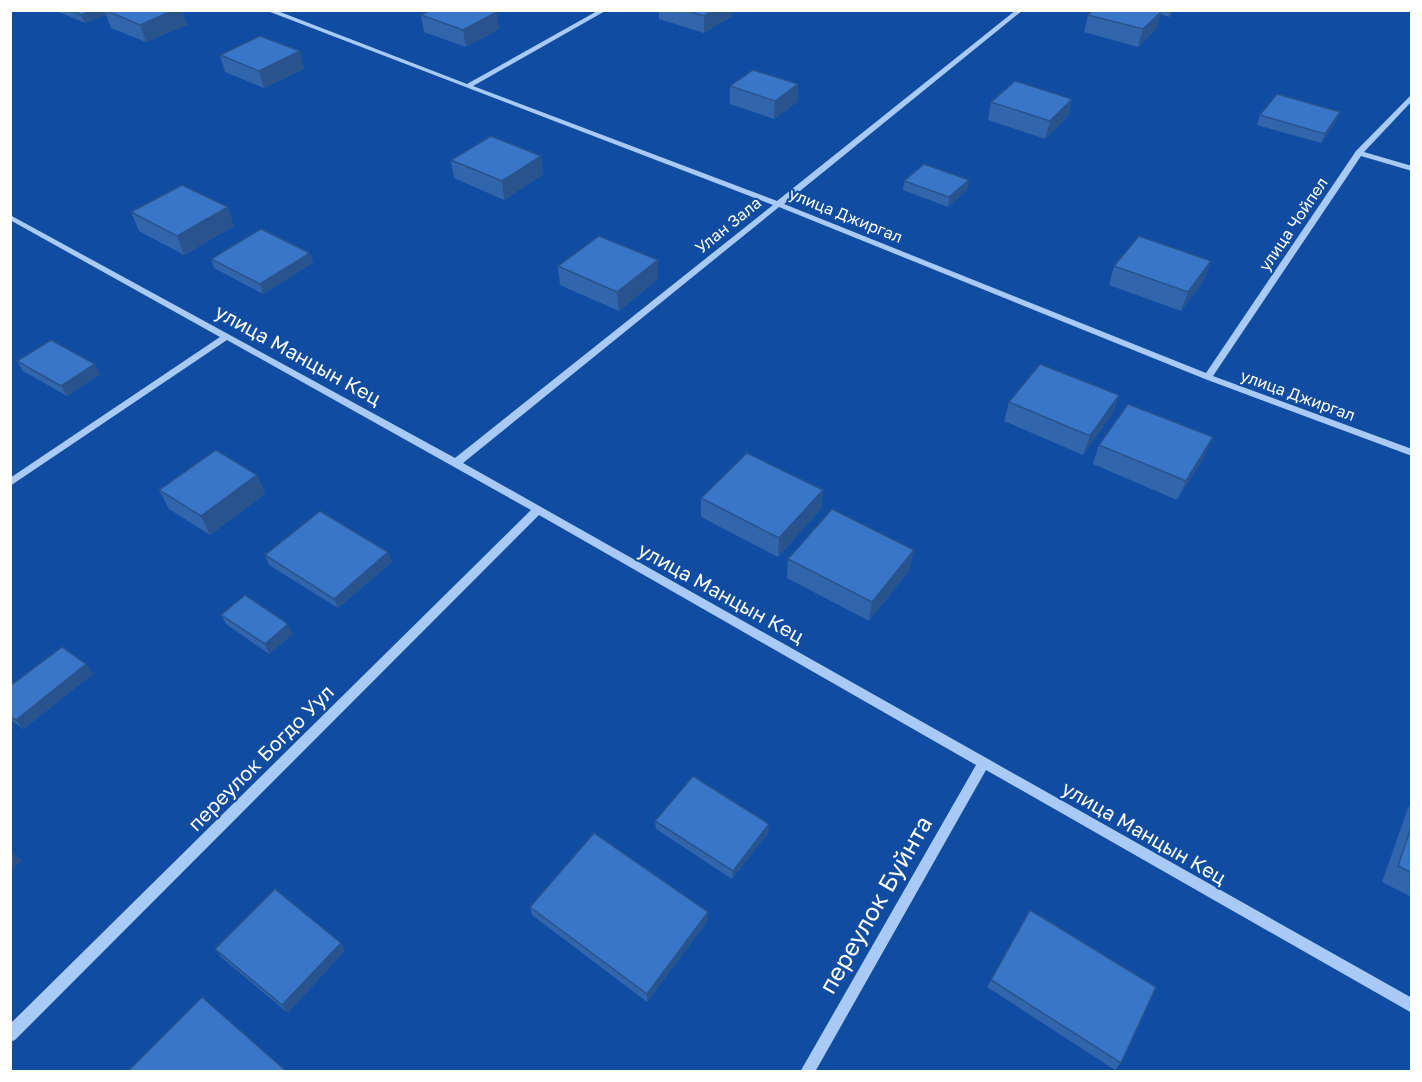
<svg xmlns="http://www.w3.org/2000/svg" width="1422" height="1082" viewBox="0 0 1422 1082" font-family="'Golos Text',sans-serif">
  <style>
    .lines { fill: none; stroke-linecap: round; stroke-linejoin: round }
    .minor { fill: #a9caf6; fill-rule: evenodd }
    .wall { fill: #3165ac }
    .shaded-wall { fill: #28538c }
    .building { fill: #3976c8; stroke: #28538c; stroke-width: 1.5 }
    .labels { text-anchor: middle; stroke-width: 4.5; stroke-linejoin: round; paint-order: stroke }
    .far-street-label { font-size: 16px; fill: #fff; stroke: #104da2 }
    .street-label { font-size: 20px; fill: #fff; stroke: #104da2 }
    .near-street-label { font-size: 24px; fill: #fff; stroke: #104da2 }
  </style>
  <rect width="100%" height="100%" fill="#104da2"/>
  <g class="lines">
    <!-- minor -->
    <path class="minor" d="M265,10H275L467,84L599,10H607L473,86L777,201L1016,10H1023L784,204L1206,373L1356,151L1412,94V101L1364,152L1412,166V171L1361,156L1213,376L1412,449V456L1205,379L779,207L463,463L1412,998V1013L986,770L815,1072H800L976,765L539,515L15,1040L10,1042V1024L531,510L227,340L10,486V478L220,337L10,220V215L455,458L773,205Z"/>
  </g>
  <!-- wall -->
  <g class="wall">
    <path d="M54,10H182L187,25L146,42L111,28L106,15L85,23Z"/>
    <path d="M659,10H732V16L704,33L659,19Z"/>
    <path d="M1093,10H1175L1169,17L1160,14L1156,29L1138,47L1084,32L1088,15Z"/>
    <path d="M421,15L499,29L466,47L424,32Z"/>
    <path d="M220,55L304,69L264,88L225,72Z"/>
    <path d="M798,84L797,102L774,119L730,104V86Z"/>
    <path d="M1072,99L1068,116L1045,139L988,120L991,102Z"/>
    <path d="M1260,115L1336,121L1321,143L1257,125Z"/>
    <path d="M541,156L543,174L504,200L454,178L451,160Z"/>
    <path d="M969,180L967,190L948,207L903,190L904,181Z"/>
    <path d="M131,212L234,226L184,255L139,231Z"/>
    <path d="M310,253L313,263L263,294L214,268L211,259Z"/>
    <path d="M658,260V279L619,311L560,285L558,266Z"/>
    <path d="M1114,266L1204,280L1181,311L1109,285Z"/>
    <path d="M17,361L100,374L67,396L23,371Z"/>
    <path d="M1119,395L1112,414L1083,455L1004,421L1009,402Z"/>
    <path d="M1099,445L1204,457L1177,500L1093,464Z"/>
    <path d="M257,475L265,494L210,535L169,509L159,490Z"/>
    <path d="M823,490L821,509L778,557L701,517V498Z"/>
    <path d="M265,555L392,562L338,608L269,565Z"/>
    <path d="M788,559L910,569L869,621L787,578Z"/>
    <path d="M221,615L293,634L269,654L226,624Z"/>
    <path d="M93,674L23,729L10,719V686Z"/>
    <path d="M1412,804V897L1382,882L1408,808Z"/>
    <path d="M655,821L768,833L732,879L656,829Z"/>
    <path d="M530,907L708,920L647,1002L532,915Z"/>
    <path d="M215,949L345,950L288,1013L221,957Z"/>
    <path d="M991,980L1121,1063L1115,1070L987,987Z"/>
  </g>
  <!-- shaded-wall -->
  <g class="shaded-wall">
    <path d="M92,10H116L105,11L106,15L85,23L81,15Z"/>
    <path d="M174,10H182L187,25L146,42L140,25Z"/>
    <path d="M714,10H732V16L704,33V16Z"/>
    <path d="M1171,10H1175L1169,17Z"/>
    <path d="M497,12L499,29L466,47L463,30Z"/>
    <path d="M1161,12L1156,29L1138,47L1143,29Z"/>
    <path d="M300,51L304,69L264,88L259,71Z"/>
    <path d="M798,84L797,102L774,119L775,101Z"/>
    <path d="M1072,99L1068,116L1045,139L1050,121Z"/>
    <path d="M1340,112L1336,121L1321,143L1325,134Z"/>
    <path d="M541,156L543,174L504,200L502,181Z"/>
    <path d="M969,180L967,190L948,207L949,197Z"/>
    <path d="M228,207L234,226L184,255L177,236Z"/>
    <path d="M310,253L313,263L263,294L260,284Z"/>
    <path d="M658,260V279L619,311L617,292Z"/>
    <path d="M1211,261L1204,280L1181,311L1188,292Z"/>
    <path d="M95,364L100,374L67,396L61,386Z"/>
    <path d="M1119,395L1112,414L1083,455L1090,436Z"/>
    <path d="M1213,437L1204,457L1177,500L1186,481Z"/>
    <path d="M257,475L265,494L210,535L201,516Z"/>
    <path d="M823,490L821,509L778,557L779,538Z"/>
    <path d="M914,550L910,569L869,621L872,602Z"/>
    <path d="M388,552L392,562L338,608L334,599Z"/>
    <path d="M288,624L293,634L269,654L265,644Z"/>
    <path d="M86,664L93,674L23,729L16,720Z"/>
    <path d="M769,824L768,833L732,879L733,871Z"/>
    <path d="M10,850L22,861L10,871Z"/>
    <path d="M708,912V920L647,1002V994Z"/>
    <path d="M341,943L345,950L288,1013L282,1005Z"/>
  </g>
  <!-- building -->
  <g class="building">
    <path d="M71,10H92L81,15Z"/>
    <path d="M105,10H174L140,25Z"/>
    <path d="M430,10H493L497,12L463,30L421,15Z"/>
    <path d="M685,10H714L704,16Z"/>
    <path d="M1093,10H1156L1161,12L1143,29L1088,15Z"/>
    <path d="M260,36L300,51L259,71L220,55Z"/>
    <path d="M753,70L798,84L775,101L730,86Z"/>
    <path d="M1015,81L1072,99L1050,121L991,102Z"/>
    <path d="M1277,94L1340,112L1325,134L1260,115Z"/>
    <path d="M491,136L541,156L502,181L451,160Z"/>
    <path d="M924,164L969,180L949,197L904,181Z"/>
    <path d="M182,185L228,207L177,236L131,212Z"/>
    <path d="M261,229L310,253L260,284L211,259Z"/>
    <path d="M599,236L658,260L617,292L558,266Z"/>
    <path d="M1139,236L1211,261L1188,292L1114,266Z"/>
    <path d="M51,340L95,364L61,386L17,361Z"/>
    <path d="M1040,364L1119,395L1090,436L1009,402Z"/>
    <path d="M1128,404L1213,437L1186,481L1099,445Z"/>
    <path d="M216,450L257,475L201,516L159,490Z"/>
    <path d="M747,453L823,490L779,538L701,498Z"/>
    <path d="M832,509L914,550L872,602L788,559Z"/>
    <path d="M320,511L388,552L334,599L265,555Z"/>
    <path d="M245,595L288,624L265,644L221,615Z"/>
    <path d="M62,647L86,664L16,720L10,716V686Z"/>
    <path d="M693,776L769,824L733,871L655,821Z"/>
    <path d="M1412,825V873L1398,866Z"/>
    <path d="M594,833L708,912L647,994L530,907Z"/>
    <path d="M275,889L341,943L282,1005L215,949Z"/>
    <path d="M1030,910L1156,987L1121,1063L991,980Z"/>
    <path d="M202,997L285,1070L283,1071H128Z"/>
  </g>
  <g class="labels">
    <!-- far-street labels -->
    <g class="far-street-label">
      <text transform="translate(846 215) rotate(22)" y="6">улица Джиргал</text>
      <text transform="translate(1293 224) rotate(-56)" y="6">улица Чойпел</text>
      <text transform="translate(728 225) rotate(-39)" y="6">Улан Зала</text>
      <text transform="translate(1298 395) rotate(20)" y="6">улица Джиргал</text>
    </g>
    <!-- street labels -->
    <g class="street-label">
      <text transform="translate(298 355) rotate(29)" y="7">улица Манцын Кец</text>
      <text transform="translate(721 593) rotate(29)" y="7">улица Манцын Кец</text>
      <text transform="translate(261 758) rotate(-45)" y="7">переулок Богдо Уул</text>
      <text transform="translate(1144 833) rotate(30)" y="7">улица Манцын Кец</text>
    </g>
    <!-- near-street labels -->
    <g class="near-street-label">
      <text transform="translate(876 905) rotate(-60)" y="8">переулок Буйнта</text>
    </g>
  </g>
  <!-- border -->
  <rect width="1422" height="1082" fill="none" stroke="#ffffff" stroke-width="24"/>
</svg>
